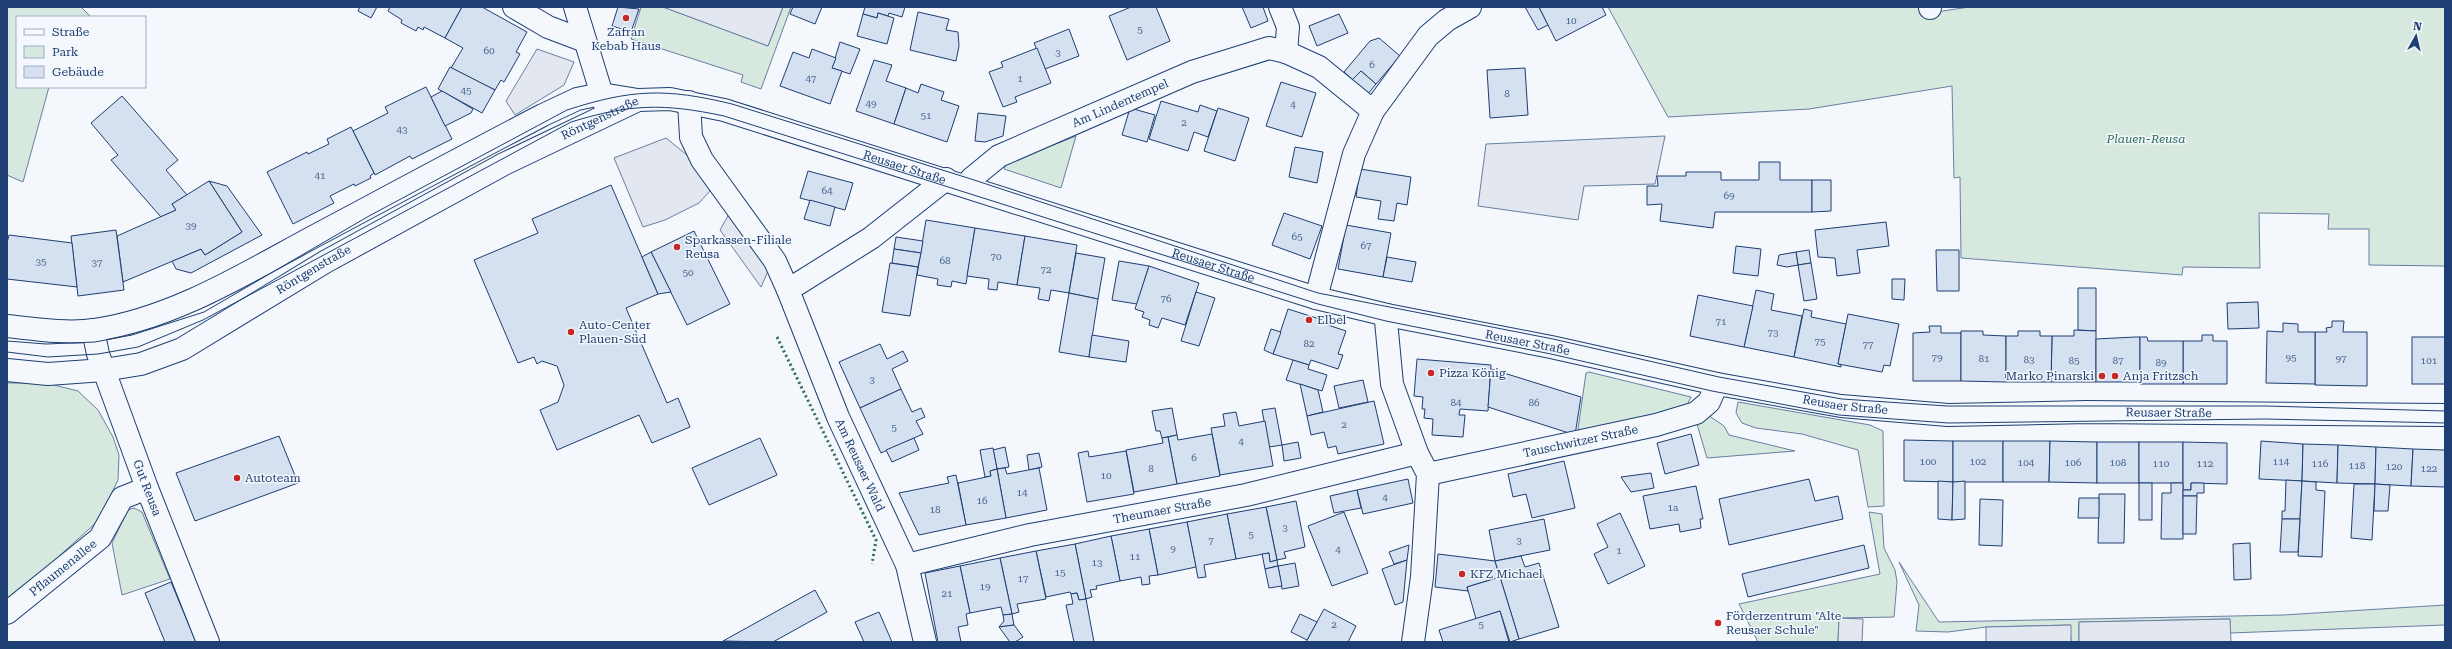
<svg xmlns="http://www.w3.org/2000/svg" width="2452" height="649" viewBox="0 0 2452 649" font-family="'Roboto Serif',serif">
  <style>
    .green { fill: #d7e8df; stroke: #687fa3 }
    .parking { fill: #e3e8f0; stroke: #687fa3 }
    .building { fill: #d5e0f0; stroke: #1d3f73 }
    .lines { fill: none; stroke-linecap: round; stroke-linejoin: round }
    .minor-casing { stroke: #1d3f73; stroke-width: 24 }
    .minor { stroke: #f4f7fb; stroke-width: 22 }
    .tram { stroke: #1d3f73; stroke-width: 1 }
    .hedge { stroke: #2c6c60; stroke-width: 3; stroke-dasharray: 2 3; stroke-linecap: butt }
    .poi-dot { fill: #c62828; stroke: #f4f7fb; stroke-width: 1.5 }
    .labels { text-anchor: middle; stroke-width: 3; stroke-linejoin: round; paint-order: stroke }
    .number-label { font-size: 10px; fill: #4b6792 }
    .poi-label { font-size: 12px; fill: #1d3f73; stroke: #f4f7fb; text-anchor: start }
    .street-label { font-size: 12px; fill: #1d3f73; stroke: #f4f7fb }
    .park-label { font-size: 12px; font-style: italic; fill: #2c6c60; stroke: #f4f7fb }
  </style>
  <rect width="100%" height="100%" fill="#f4f7fb"/>
  <!-- green -->
  <g class="green">
    <path d="M7,7H81L91,17H17V87H49L23,182L7,175Z"/>
    <path d="M641,7H663L768,46L783,7H791L761,89L741,82L743,75L631,39Z"/>
    <path d="M1608,7H1921L1923,14L1969,7H2445V266L2369,265V229H2328L2329,214L2259,213L2260,268L2183,267L2182,275L1961,258L1960,177L1954,178L1952,86L1809,109L1668,117Z"/>
    <path d="M1076,136L1061,188L1004,169L1007,163Z"/>
    <path d="M1589,372L1691,397L1686,407L1577,436L1586,373Z"/>
    <path d="M7,383H46L78,391L98,410L113,437L119,455L118,480L99,520L35,578L7,599Z"/>
    <path d="M1738,402L1870,425L1883,431L1884,506L1868,507L1858,450L1802,434L1756,428L1742,423L1736,413Z"/>
    <path d="M1708,415L1724,426L1729,435L1795,451L1707,458L1697,424L1699,420Z"/>
    <path d="M134,508L142,512L170,579L122,595L112,543L128,510Z"/>
    <path d="M1869,512L1882,514L1884,548L1895,570L1897,582L1894,617L1839,618L1838,642H1758L1739,604L1880,574Z"/>
    <path d="M1899,562L1939,622L2283,615L2445,605V625L2230,633V619L2079,622V642H2071L2070,625L1986,627L1948,632L1916,631L1919,605Z"/>
  </g>
  <!-- parking -->
  <g class="parking">
    <path d="M663,7H783L768,46Z"/>
    <path d="M537,49L574,62L564,85L515,115L506,101Z"/>
    <path d="M1665,136L1655,184L1584,186L1578,220L1478,206L1486,144Z"/>
    <path d="M666,138L693,160L710,191L699,203L665,220L643,227L614,158Z"/>
    <path d="M729,214L769,269L761,287L720,230Z"/>
    <path d="M1839,618L1863,619L1862,642H1838Z"/>
    <path d="M2230,619L2231,642H2079V622Z"/>
    <path d="M2071,625V642H1986V627Z"/>
  </g>
  <!-- building -->
  <g class="building">
    <path d="M360,7H377L371,18L358,11Z"/>
    <path d="M390,7H462L445,38L424,27L423,30L418,27L416,31L401,23L402,20L388,11Z"/>
    <path d="M462,7H482L527,32L516,52L520,54L504,82L501,80L495,90L451,68L463,48L445,38Z"/>
    <path d="M618,7L639,9L631,32L612,26Z"/>
    <path d="M793,7H822L815,24L790,14Z"/>
    <path d="M865,7H905L902,17L889,13L888,16L878,13L877,18L863,14Z"/>
    <path d="M1131,7H1156L1170,41L1127,60L1109,16Z"/>
    <path d="M1242,7H1263L1268,21L1251,28Z"/>
    <path d="M1525,7H1539L1548,25L1538,30Z"/>
    <path d="M1539,7H1602L1606,15L1556,41Z"/>
    <path d="M918,12L949,19L946,30L958,32L959,46L956,61L910,50Z"/>
    <path d="M878,13L894,18L887,44L857,36L863,14L877,18Z"/>
    <path d="M1339,14L1348,33L1317,46L1309,26Z"/>
    <path d="M1069,29L1079,56L1045,69L1034,43Z"/>
    <path d="M1379,38L1400,56L1376,84L1361,71L1353,80L1344,72L1370,41Z"/>
    <path d="M840,42L860,49L850,74L832,68Z"/>
    <path d="M1037,48L1051,83L1015,97L1017,102L1003,107L989,72L1003,67L1001,62Z"/>
    <path d="M812,49L836,58L832,68L842,71L830,104L780,86L793,52L809,58Z"/>
    <path d="M874,60L892,65L886,81L906,88L894,124L856,111Z"/>
    <path d="M450,67L495,90L482,113L438,89Z"/>
    <path d="M1525,68L1528,115L1490,118L1487,70Z"/>
    <path d="M1361,71L1376,84L1367,95L1351,81Z"/>
    <path d="M1281,82L1316,93L1302,137L1266,126Z"/>
    <path d="M921,84L944,92L941,100L959,106L947,142L894,124L906,88L918,93Z"/>
    <path d="M426,87L452,139L412,159L410,156L375,175L353,131L388,113L385,107Z"/>
    <path d="M442,91L473,109L471,113L445,126L431,97Z"/>
    <path d="M122,96L178,160L166,170L187,195L172,204L176,210L161,217L111,160L118,155L91,123Z"/>
    <path d="M1161,101L1198,112L1200,105L1217,111L1208,137L1194,132L1188,151L1149,139Z"/>
    <path d="M1130,108L1155,115L1147,142L1122,135Z"/>
    <path d="M1218,108L1249,118L1235,161L1204,151Z"/>
    <path d="M978,113L1006,116L1003,136L985,142L975,141Z"/>
    <path d="M351,127L374,173L370,176L371,178L355,186L354,184L330,196L334,203L293,224L267,172L307,152L308,154L329,144L327,139Z"/>
    <path d="M1295,147L1323,152L1317,183L1289,177Z"/>
    <path d="M1759,162H1780V180H1812V212H1715L1713,228L1660,221L1662,204L1647,205V186H1658L1657,176H1686V172H1721V180H1759Z"/>
    <path d="M1360,169L1411,177L1407,205L1397,203L1394,221L1378,219L1381,201L1356,197Z"/>
    <path d="M808,171L853,183L845,210L800,198Z"/>
    <path d="M1812,180H1831V211L1812,212Z"/>
    <path d="M209,181L227,186L262,235L191,273L176,269L172,261L201,249L205,255L242,232Z"/>
    <path d="M209,181L242,232L205,255L201,249L123,282L117,236L176,210L172,204Z"/>
    <path d="M611,185L658,294L626,308L667,403L678,398L690,427L652,443L639,415L557,450L540,410L558,402L564,385L557,366L542,361L537,364L534,357L518,363L474,260L538,233L532,219Z"/>
    <path d="M810,200L835,207L830,226L804,219Z"/>
    <path d="M1284,213L1322,226L1310,259L1272,245Z"/>
    <path d="M926,220L975,228L966,284L952,281L951,287L937,285L938,279L917,275Z"/>
    <path d="M1886,222L1889,246L1857,250L1860,273L1837,276L1835,258L1818,257L1815,230Z"/>
    <path d="M1346,225L1391,233L1383,277L1338,269Z"/>
    <path d="M975,228L1025,236L1017,285L998,282L997,290L988,289L989,279L967,276Z"/>
    <path d="M116,230L124,290L78,296L71,236Z"/>
    <path d="M694,231L730,304L687,325L651,252Z"/>
    <path d="M9,235L72,243L77,287L7,279V243Z"/>
    <path d="M1025,236L1077,245L1069,293L1051,290L1049,301L1038,299L1040,288L1017,285Z"/>
    <path d="M896,237L923,241L921,253L894,249Z"/>
    <path d="M1736,246L1761,249L1758,276L1733,273Z"/>
    <path d="M894,249L921,253L918,267L892,263Z"/>
    <path d="M1809,250L1811,263L1798,265L1796,252Z"/>
    <path d="M1936,250H1959V291H1937Z"/>
    <path d="M651,252L671,292L658,294L642,257Z"/>
    <path d="M1796,252L1798,265L1787,267L1777,265L1779,255Z"/>
    <path d="M1076,253L1105,258L1098,299L1069,293Z"/>
    <path d="M1387,257L1416,262L1412,282L1383,277Z"/>
    <path d="M1119,261L1149,266L1137,304L1112,300Z"/>
    <path d="M890,263L918,267L910,316L882,312Z"/>
    <path d="M1811,263L1817,299L1804,301L1798,265Z"/>
    <path d="M1149,266L1199,283L1185,325L1162,318L1158,328L1149,325L1150,320L1142,317L1144,312L1135,309Z"/>
    <path d="M1892,279H1905L1904,300L1892,299Z"/>
    <path d="M2078,288H2096V331L2078,330Z"/>
    <path d="M1756,290L1774,294L1771,310L1802,316L1794,357L1744,347Z"/>
    <path d="M1196,292L1215,298L1199,346L1181,341Z"/>
    <path d="M1069,293L1098,299L1089,357L1059,352Z"/>
    <path d="M1698,295L1753,306L1744,347L1690,336Z"/>
    <path d="M2258,302L2259,328L2228,329L2227,303Z"/>
    <path d="M1288,309L1326,321L1325,324L1346,331L1338,354L1343,355L1338,369L1311,360L1309,365L1273,354Z"/>
    <path d="M1804,309L1812,311L1811,317L1846,324L1838,364H1841V367L1794,357Z"/>
    <path d="M1848,314L1899,324L1890,366L1884,365L1882,372L1838,364Z"/>
    <path d="M2332,321H2344L2343,332H2367V386L2315,385V332H2327L2326,328L2332,327Z"/>
    <path d="M2283,323L2298,324V332H2315V384L2266,383L2267,331L2283,332Z"/>
    <path d="M1929,326H1941V333H1961V381H1913V333L1930,332Z"/>
    <path d="M1271,329L1281,332L1273,354L1264,350Z"/>
    <path d="M2074,330L2096,331V382H2051L2052,336H2074Z"/>
    <path d="M1961,331H1983V335L2006,336V382L1961,381Z"/>
    <path d="M2018,331H2040V336H2052L2051,382H2006V336H2018Z"/>
    <path d="M1092,335L1129,341L1126,362L1089,357Z"/>
    <path d="M2202,335H2213V341H2227V384H2183V341H2202Z"/>
    <path d="M2135,337H2140V382H2096V339Z"/>
    <path d="M2140,337H2147L2148,341H2183V384H2140Z"/>
    <rect x="2412" y="337" width="33" height="47"/>
    <path d="M880,344L887,359L903,351L908,361L892,369L901,389L860,408L839,362Z"/>
    <path d="M1417,359L1491,365L1488,411L1460,409L1459,415H1465L1463,437L1432,435L1433,419L1424,418L1425,409H1422L1423,397L1414,396Z"/>
    <path d="M1293,360L1309,365L1308,369L1327,375L1322,391L1286,380Z"/>
    <path d="M1491,369L1581,397L1575,435L1488,407Z"/>
    <path d="M1363,380L1368,402L1339,408L1334,386Z"/>
    <path d="M1300,384L1318,390L1323,412L1307,416Z"/>
    <path d="M901,389L912,412L921,408L925,417L916,421L923,434L881,453L860,408Z"/>
    <path d="M1374,401L1384,444L1338,454L1336,446L1328,448L1324,432L1311,435L1307,416Z"/>
    <path d="M1172,408L1177,435L1162,438L1160,431H1156L1152,411Z"/>
    <path d="M1275,408L1282,445L1269,447L1262,410Z"/>
    <path d="M1236,412L1239,426L1265,421L1273,466L1220,475L1211,428L1225,426L1223,414Z"/>
    <path d="M1212,434L1220,476L1177,484L1168,437L1177,435L1178,440Z"/>
    <path d="M1691,434L1699,465L1665,474L1657,443Z"/>
    <path d="M279,436L298,483L195,521L176,473Z"/>
    <path d="M1168,437L1177,484L1134,492L1126,450L1163,443L1162,438Z"/>
    <path d="M760,438L777,475L709,505L692,468Z"/>
    <path d="M914,438L919,450L892,462L886,450Z"/>
    <path d="M1904,440L1953,441V482L1904,481Z"/>
    <rect x="1953" y="441" width="50" height="41"/>
    <path d="M2003,441H2050L2049,482H2003Z"/>
    <path d="M2050,441L2097,442V483L2049,482Z"/>
    <path d="M2261,441L2303,444L2302,481L2259,479Z"/>
    <path d="M1298,442L1301,458L1284,461L1282,445Z"/>
    <rect x="2097" y="442" width="42" height="41"/>
    <rect x="2139" y="442" width="44" height="41"/>
    <path d="M2183,442L2227,443V484L2191,483V490H2183Z"/>
    <path d="M2303,444L2338,445L2337,483L2302,481Z"/>
    <path d="M2338,445L2376,447L2375,484L2337,483Z"/>
    <path d="M1005,447L1009,467L997,469L993,450Z"/>
    <path d="M2376,447L2413,449L2411,486L2375,484Z"/>
    <path d="M993,448L997,469L990,471L991,476L985,477L980,450Z"/>
    <path d="M2413,449L2445,450V487L2411,486Z"/>
    <path d="M1088,451L1089,457L1126,451L1134,494L1087,502L1078,453Z"/>
    <path d="M1039,453L1042,467L1029,470L1027,455Z"/>
    <path d="M1564,461L1575,508L1532,518L1526,494L1513,497L1508,474Z"/>
    <path d="M1005,468L1007,474L1039,468L1047,510L1006,518L997,469Z"/>
    <path d="M997,469L1006,518L966,525L958,483L991,476L990,471Z"/>
    <path d="M1651,473L1654,488L1631,492L1621,477Z"/>
    <path d="M956,475L966,525L919,535L899,493L949,483L947,477Z"/>
    <path d="M1408,479L1413,503L1363,514L1357,490Z"/>
    <path d="M1809,479L1815,501L1838,496L1843,519L1729,545L1719,499Z"/>
    <path d="M2286,480L2302,481L2300,519H2282V511H2285Z"/>
    <path d="M1938,481L1953,482L1952,520L1938,519Z"/>
    <path d="M1965,481V519L1952,520L1953,482Z"/>
    <path d="M2302,481L2316,482V490L2325,491L2322,557L2298,556Z"/>
    <rect x="2139" y="483" width="13" height="37"/>
    <path d="M2171,483H2183V539H2161L2162,493H2171Z"/>
    <path d="M2191,483H2204V493H2197V496H2183V490H2191Z"/>
    <path d="M2354,484H2375L2372,540L2351,538Z"/>
    <path d="M2375,484L2390,485L2388,511H2374Z"/>
    <path d="M1696,486L1703,519H1700L1701,528L1680,532L1679,524L1650,529L1643,496Z"/>
    <path d="M1357,490L1361,508L1334,513L1330,496Z"/>
    <path d="M2099,494H2125L2124,543H2098Z"/>
    <path d="M2183,496H2197L2196,534H2183Z"/>
    <path d="M2079,498H2099V518H2078Z"/>
    <path d="M1980,499L2003,500L2002,546L1979,545Z"/>
    <path d="M1296,501L1305,547L1284,552L1286,558L1277,560L1266,507Z"/>
    <path d="M1266,507L1277,560L1270,562L1269,553L1236,559L1227,514Z"/>
    <path d="M1344,512L1368,573L1332,586L1308,526Z"/>
    <path d="M1620,513L1645,566L1608,584L1594,554L1608,547L1597,524Z"/>
    <path d="M1227,514L1236,559L1204,565L1206,577L1198,578L1187,522Z"/>
    <path d="M1544,519L1550,550L1495,561L1489,530Z"/>
    <path d="M2282,519H2300L2298,552H2280Z"/>
    <path d="M1187,522L1196,567L1158,575L1149,529Z"/>
    <path d="M1149,529L1158,575L1149,576L1150,584L1142,585L1141,577L1120,581L1111,536Z"/>
    <path d="M1111,536L1120,581L1096,586L1097,589L1090,590L1092,597L1086,599L1075,544Z"/>
    <path d="M2250,543L2251,579L2234,580L2233,544Z"/>
    <path d="M1075,544L1086,599L1079,600L1077,593L1071,594L1070,592L1046,597L1036,551Z"/>
    <path d="M1409,545L1407,560L1394,564L1389,552Z"/>
    <path d="M1864,545L1869,568L1748,597L1742,574Z"/>
    <path d="M1036,551L1046,599L1017,604L1019,612L1012,614L1000,558Z"/>
    <path d="M1269,553L1270,562L1277,560L1278,566L1265,569L1262,554Z"/>
    <path d="M1438,554L1495,561L1500,577L1467,587L1468,591L1435,587Z"/>
    <path d="M1521,556L1525,567L1539,563L1559,627L1519,639L1495,561Z"/>
    <path d="M1000,558L1012,614L1003,615L1001,607L970,613L960,566Z"/>
    <path d="M1407,560L1403,602L1395,605L1382,569Z"/>
    <path d="M1295,563L1299,586L1282,589L1278,566Z"/>
    <path d="M960,566L970,613L966,614L968,625L958,627L961,642H938L925,573Z"/>
    <path d="M1278,566L1282,586L1269,588L1265,569Z"/>
    <path d="M1500,577L1519,639L1510,642L1500,611L1476,619L1467,587Z"/>
    <path d="M171,582L196,642H165L145,593Z"/>
    <path d="M815,590L827,612L773,642L723,641Z"/>
    <path d="M1077,593L1079,600L1086,599L1094,642H1074L1066,605L1073,604L1071,594Z"/>
    <path d="M1324,609L1356,626L1348,642H1306Z"/>
    <path d="M1500,611L1509,642H1443L1439,630Z"/>
    <path d="M879,612L892,642H864L855,622Z"/>
    <path d="M1012,614L1014,625L999,627L1004,621L1003,615Z"/>
    <path d="M1300,614L1317,622L1307,640L1291,632Z"/>
    <path d="M1014,625L1023,637L1015,642H1010L999,627Z"/>
  </g>
  <g class="lines">
    <defs>
      <g id="minor">
        <path d="M514,7L548,27L585,41"/>
        <path d="M575,7L606,108"/>
        <path d="M1930,7V8"/>
        <path d="M1286,52L1319,67L1373,111L1354,154L1316,298"/>
        <path d="M689,102L691,137L702,160L775,261L788,290"/>
        <path d="M1373,111L1428,36L1447,20L1470,7"/>
        <path id="s1" d="M968,186L971,179L999,156L1192,72L1269,48L1286,52L1288,27L1280,7"/>
        <path d="M1387,315L1386,321L1392,384L1417,453L1428,474L1422,577L1413,642"/>
        <path id="s2" d="M7,326C35,329 67,334 95,330C174,318 244,274 313,237C390,196 466,155 543,115L577,99L601,94L638,100L670,99L724,110L1316,298L1387,315L1551,347L1717,384L1841,406L1948,415L2087,412L2445,415"/>
        <path id="s3" d="M93,330L98,354L147,488L208,642"/>
        <path id="s4" d="M7,370L48,374L104,370L141,364L182,349L325,262L504,164L638,100"/>
        <path id="s5" d="M1428,474L1656,425L1696,413L1709,402L1717,384"/>
        <path id="s6" d="M907,565L1030,535L1246,495L1417,453"/>
        <path id="s7" d="M7,613L100,538L122,498L147,488"/>
        <path d="M925,642L907,565L838,417L788,290L871,238L946,179"/>
      </g>
    </defs>
    <!-- minor casing -->
    <use href="#minor" class="minor-casing"/>
    <!-- minor -->
    <use href="#minor" class="minor"/>
    <!-- tram -->
    <g class="tram">
      <path d="M7,341L46,344L95,342L132,335L204,312L369,216L567,110C632,89 666,88 732,104L971,179L1318,293L1553,339L1719,377L1842,399L1947,406H2266L2445,411"/>
      <path d="M7,352L48,357L98,354L138,347L203,320L571,122C630,104 663,103 724,116L1318,304L1386,321L1551,354L1712,391L1839,415L1948,423L2265,419L2445,423"/>
    </g>
    <!-- hedge -->
    <path class="hedge" d="M777,337L876,540L872,564"/>
  </g>
  <!-- markers -->
  <g class="poi-dot">
    <circle cx="626" cy="18" r="4"/>
    <circle cx="677" cy="247" r="4"/>
    <circle cx="1309" cy="320" r="4"/>
    <circle cx="571" cy="332" r="4"/>
    <circle cx="1431" cy="373" r="4"/>
    <circle cx="2102" cy="376" r="4"/>
    <circle cx="2115" cy="376" r="4"/>
    <circle cx="237" cy="478" r="4"/>
    <circle cx="1462" cy="574" r="4"/>
    <circle cx="1718" cy="623" r="4"/>
  </g>
  <g class="labels">
    <!-- number labels -->
    <g class="number-label">
      <text x="1571" y="24">10</text>
      <text x="1140" y="33">5</text>
      <text x="489" y="54">60</text>
      <text x="1058" y="56">3</text>
      <text x="1372" y="68">6</text>
      <text x="811" y="82">47</text>
      <text x="1020" y="82">1</text>
      <text x="466" y="94">45</text>
      <text x="1507" y="97">8</text>
      <text x="871" y="107">49</text>
      <text x="1293" y="108">4</text>
      <text x="926" y="119">51</text>
      <text x="1184" y="126">2</text>
      <text x="402" y="133">43</text>
      <text x="320" y="179">41</text>
      <text x="827" y="194">64</text>
      <text x="1729" y="199">69</text>
      <text x="191" y="229">39</text>
      <text x="1297" y="240">65</text>
      <text x="1366" y="249">67</text>
      <text x="996" y="260">70</text>
      <text x="945" y="264">68</text>
      <text x="41" y="265">35</text>
      <text x="97" y="266">37</text>
      <text x="1046" y="273">72</text>
      <text x="688" y="276">50</text>
      <text x="1166" y="302">76</text>
      <text x="1721" y="325">71</text>
      <text x="1773" y="336">73</text>
      <text x="1820" y="345">75</text>
      <text x="1309" y="347">82</text>
      <text x="1868" y="348">77</text>
      <text x="1937" y="361">79</text>
      <text x="2291" y="361">95</text>
      <text x="1984" y="362">81</text>
      <text x="2341" y="362">97</text>
      <text x="2029" y="363">83</text>
      <text x="2074" y="364">85</text>
      <text x="2118" y="364">87</text>
      <text x="2429" y="364">101</text>
      <text x="2161" y="366">89</text>
      <text x="872" y="383">3</text>
      <text x="1456" y="406">84</text>
      <text x="1534" y="406">86</text>
      <text x="1344" y="428">2</text>
      <text x="894" y="431">5</text>
      <text x="1241" y="445">4</text>
      <text x="1194" y="461">6</text>
      <text x="1928" y="465">100</text>
      <text x="1978" y="465">102</text>
      <text x="2281" y="465">114</text>
      <text x="2026" y="466">104</text>
      <text x="2073" y="466">106</text>
      <text x="2118" y="466">108</text>
      <text x="2161" y="467">110</text>
      <text x="2205" y="467">112</text>
      <text x="2320" y="467">116</text>
      <text x="2357" y="469">118</text>
      <text x="2394" y="470">120</text>
      <text x="1151" y="472">8</text>
      <text x="2429" y="472">122</text>
      <text x="1106" y="479">10</text>
      <text x="1022" y="496">14</text>
      <text x="1385" y="501">4</text>
      <text x="982" y="504">16</text>
      <text x="1673" y="511">1a</text>
      <text x="935" y="513">18</text>
      <text x="1285" y="531">3</text>
      <text x="1251" y="538">5</text>
      <text x="1211" y="544">7</text>
      <text x="1519" y="544">3</text>
      <text x="1173" y="552">9</text>
      <text x="1338" y="553">4</text>
      <text x="1619" y="554">1</text>
      <text x="1135" y="560">11</text>
      <text x="1097" y="566">13</text>
      <text x="1060" y="576">15</text>
      <text x="1023" y="582">17</text>
      <text x="985" y="590">19</text>
      <text x="947" y="597">21</text>
      <text x="1334" y="628">2</text>
      <text x="1481" y="628">5</text>
    </g>
    <!-- poi labels -->
    <g class="poi-label">
      <text x="626" y="36" text-anchor="middle">Zafran<tspan x="626" dy="14">Kebab Haus</tspan></text>
      <text x="685" y="244">Sparkassen-Filiale<tspan x="685" dy="14">Reusa</tspan></text>
      <text x="1317" y="324">Elbel</text>
      <text x="579" y="329">Auto-Center<tspan x="579" dy="14">Plauen-Süd</tspan></text>
      <text x="1439" y="377">Pizza König</text>
      <text x="2094" y="380" text-anchor="end">Marko Pinarski</text>
      <text x="2123" y="380">Anja Fritzsch</text>
      <text x="245" y="482">Autoteam</text>
      <text x="1470" y="578">KFZ Michael</text>
      <text x="1726" y="620">Förderzentrum "Alte<tspan x="1726" dy="14">Reusaer Schule"</tspan></text>
    </g>
    <!-- street labels -->
    <g class="street-label">
      <text dy="4" stroke="none"><textPath href="#s1" startOffset="176">Am Lindentempel</textPath></text>
      <text dy="4" stroke="none"><textPath href="#s4" startOffset="656">Röntgenstraße</textPath></text>
      <text dy="4" stroke="none"><textPath href="#s2" startOffset="963">Reusaer Straße</textPath></text>
      <text dy="4" stroke="none"><textPath href="#s2" startOffset="1287">Reusaer Straße</textPath></text>
      <text dy="4" stroke="none"><textPath href="#s4" startOffset="332">Röntgenstraße</textPath></text>
      <text dy="4" stroke="none"><textPath href="#s2" startOffset="1611">Reusaer Straße</textPath></text>
      <text dy="4" stroke="none"><textPath href="#s2" startOffset="1935">Reusaer Straße</textPath></text>
      <text dy="4" stroke="none"><textPath href="#s2" startOffset="2259">Reusaer Straße</textPath></text>
      <text dy="4" stroke="none"><textPath href="#s5" startOffset="156">Tauschwitzer Straße</textPath></text>
      <text transform="translate(860 465) rotate(65)" y="4">Am Reusaer Wald</text>
      <text dy="4" stroke="none"><textPath href="#s3" startOffset="167">Gut Reusa</textPath></text>
      <text dy="4" stroke="none"><textPath href="#s6" startOffset="261">Theumaer Straße</textPath></text>
      <text dy="4" stroke="none"><textPath href="#s7" startOffset="72">Pflaumenallee</textPath></text>
    </g>
    <!-- park labels -->
    <g class="park-label">
      <text x="2146" y="143">Plauen-Reusa</text>
    </g>
  </g>
  <!-- border -->
  <rect width="2452" height="649" fill="none" stroke="#1d3f73" stroke-width="16"/>
  <!-- legend -->
  <rect x="16" y="16" width="130" height="72" fill="#f4f7fb" stroke="#9eadc5"/>
  <rect x="24" y="29" width="20" height="6" fill="#f4f7fb" stroke="#9eadc5"/>
  <text x="52" y="36" font-size="12" fill="#1d3f73">Straße</text>
  <rect x="24" y="46" width="20" height="12" fill="#d7e8df" stroke="#9eadc5"/>
  <text x="52" y="56" font-size="12" fill="#1d3f73">Park</text>
  <rect x="24" y="66" width="20" height="12" fill="#d5e0f0" stroke="#9eadc5"/>
  <text x="52" y="76" font-size="12" fill="#1d3f73">Gebäude</text>
  <!-- north arrow -->
  <g transform="translate(2416 36) rotate(8)" stroke="#f4f7fb" stroke-width="3" paint-order="stroke">
  <path d="M0-3L7 15L0 10L-7 15Z" fill="#1d3f73"/>
  <text y="-6" font-size="11" font-weight="bold" text-anchor="middle" fill="#1d3f73">N</text>
  </g>
</svg>
